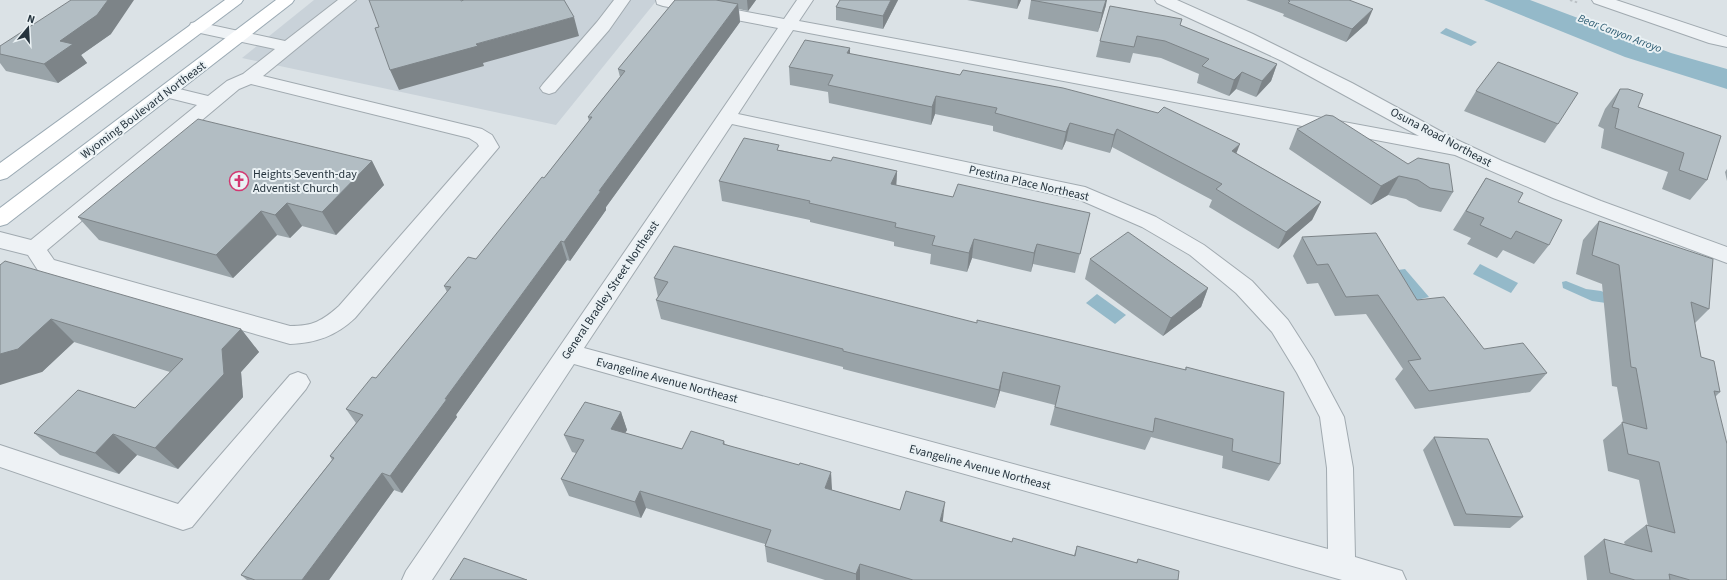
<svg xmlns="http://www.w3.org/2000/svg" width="1727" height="580" viewBox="0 0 1727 580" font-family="'Source Sans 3',sans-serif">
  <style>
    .built { fill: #c9d2d9 }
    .water { fill: #94b9c9 }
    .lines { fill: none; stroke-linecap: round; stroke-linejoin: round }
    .minor-casing { stroke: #a1aab0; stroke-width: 2 }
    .major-casing { stroke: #9aa9b3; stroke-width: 2 }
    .path { stroke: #bac0c5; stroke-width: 2; stroke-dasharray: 2.5 2.5; stroke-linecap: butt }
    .minor { fill: #eef2f5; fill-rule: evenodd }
    .major { fill: #fff; fill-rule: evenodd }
    .wall { fill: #99a3a8 }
    .shaded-wall { fill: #7d8488 }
    .building { fill: #b2bdc3; stroke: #7d8488 }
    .labels { text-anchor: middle; stroke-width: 4; stroke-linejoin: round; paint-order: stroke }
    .far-water-label { font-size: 11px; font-style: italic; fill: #2d5c72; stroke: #eaf1f4 }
    .street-label { font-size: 12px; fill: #25333d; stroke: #eaf1f4 }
    .poi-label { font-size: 12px; fill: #25333d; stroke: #eaf1f4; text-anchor: start }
  </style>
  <rect width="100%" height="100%" fill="#dbe2e6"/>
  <!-- built -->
  <path class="built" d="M314,0H657L556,125L242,58Z"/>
  <!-- water -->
  <g class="water">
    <path d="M1484,0H1530L1671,53L1727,69V89L1625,57Z"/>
    <path d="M1446,28L1477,42L1471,46L1440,33Z"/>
    <path d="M1480,264L1518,283L1511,293L1473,274Z"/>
    <path d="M1405,269L1429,297L1417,300L1384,272Z"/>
    <path d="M1566,281L1586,289L1601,291L1608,294L1606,303L1592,301L1563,288L1562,282Z"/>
    <path d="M1097,294L1126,315L1115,324L1086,303Z"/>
  </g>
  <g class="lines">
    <defs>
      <g id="minor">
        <path d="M338,0H356L263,76L482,129L492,135L499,147L355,318C336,336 316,343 290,344L39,272L28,255L0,248V232L31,240L197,105L161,96L158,92L161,88L167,86L208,96L227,81L243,74L275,49L191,31L189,27L191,23L197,22L285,41ZM251,84L469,138L477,143L479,146L339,306C322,321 313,326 290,326L54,260L47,250L239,89Z"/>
        <path d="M614,0H630L609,30L555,92L549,94L543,92L540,88L543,84L597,22Z"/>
        <path d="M656,0H684L784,19L797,0H813L799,21L1419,136L1282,61L1157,3L1155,0H1177L1253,34L1352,83L1453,138L1502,161L1601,201L1727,247V263L1553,198L1455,155L793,30L738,114L1085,187L1156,217L1204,245L1252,281L1288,320L1313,359L1344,417L1353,468L1355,557L1402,571L1406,580H1342L574,364L432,580H402L406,571L778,28L663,6L657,4ZM732,124L1080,200L1142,227L1190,255L1236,293L1272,332L1297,373L1320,417L1327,468L1328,549L584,348Z"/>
        <path d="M1592,0H1616L1727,37V47L1709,43L1594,3Z"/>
        <path d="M298,372L306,375L310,382L306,389L192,527L183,530L0,467V445L178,504L290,375Z"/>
      </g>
      <g id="major">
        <path d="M225,0H243L241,3L7,178L0,180V163Z"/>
        <path d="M276,0H294L292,3L7,224L0,226V208Z"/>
      </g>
    </defs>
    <!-- minor casing -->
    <use href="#minor" class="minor-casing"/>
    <!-- major casing -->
    <use href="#major" class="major-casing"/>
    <!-- path -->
    <path class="path" d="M1570,0L1579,3"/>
    <!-- minor -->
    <use href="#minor" class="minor"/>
    <!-- major -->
    <use href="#major" class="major"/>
  </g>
  <!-- wall -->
  <g class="wall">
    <path d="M675,0H756L748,11L739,9L740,22L606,207V210L570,261L567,260L456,415L457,417L402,493L394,490L329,580H247L241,575L332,460L330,456L356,423L346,409L376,378L447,292L444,286L476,259L544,178L589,121L588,117L620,77L618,69Z"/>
    <path d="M840,0H898L883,29L836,20V7Z"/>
    <path d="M967,0H1021L1017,9Z"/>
    <path d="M1031,0L1106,5L1098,32L1028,19Z"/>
    <path d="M1246,0H1349L1367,23L1346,42L1283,16L1284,14Z"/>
    <path d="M1180,25L1277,64L1271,81L1256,97L1236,89L1229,96L1197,83L1199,74L1161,58L1133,53L1130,63L1096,57L1100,41Z"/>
    <path d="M111,34L81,55L87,63L58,83L6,71L0,63V46Z"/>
    <path d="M850,54L1236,153L1321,202L1312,220L1278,249L1209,207L1212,200L1112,147L1110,153L1066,141L1062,150L993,131V126L935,114L931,125L829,103L828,92L790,85L789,67Z"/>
    <path d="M1620,89L1638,107L1721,136L1707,180L1690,200L1662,189L1668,172L1601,148L1604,129L1598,126L1605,109Z"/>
    <path d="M1476,91L1558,124L1545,143L1464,111Z"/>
    <path d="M1297,129L1408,164L1453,192L1441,212L1419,207L1406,199L1388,195L1371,205L1289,149Z"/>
    <path d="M780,150L831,161L897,171L896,185L953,197L1090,213L1075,273L1033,264L1031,272L972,258L967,272L930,264L931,254L894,246V242L810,222V220L722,201L719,181Z"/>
    <path d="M372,161L384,185L336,235L302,226L290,238L277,235L233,278L99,240L78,217Z"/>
    <path d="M1727,169V181L1725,172Z"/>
    <path d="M1486,178L1518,202L1549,245L1534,264L1503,250L1497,258L1467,244L1471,238L1453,230Z"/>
    <path d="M1599,221L1709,309L1695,323L1701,357L1720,392L1715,397L1727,580H1587L1584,556L1604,539L1625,545L1624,542L1646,525L1648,526L1639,480L1608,471L1603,440L1623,422L1617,387L1612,386L1602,284L1576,274L1583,240Z"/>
    <path d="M1302,237L1417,300L1484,349L1547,373L1530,392L1415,409L1395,379L1403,369L1366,314L1335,316L1318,283L1307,284L1293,256Z"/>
    <path d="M1090,259L1208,288L1201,307L1163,336L1085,279Z"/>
    <path d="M0,265L241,329L259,352L241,372L243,397L178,469L137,455L119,474L60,455L34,433L135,408L170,372L74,342L42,372Z"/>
    <path d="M654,278L977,323L1185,370L1186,367L1280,464L1269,481L1222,468L1223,456L1151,437L1145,450L1050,425L1055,405L1000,391L995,408L843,369V367L661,319L656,300L658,297Z"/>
    <path d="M621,412L627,430L625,433L682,449L724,441L725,444L832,489V490L900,510L943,519L942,522L1012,542L1074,555L1077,546L1136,563L1138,559L1178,580H825L767,562L765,546V544L646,508L641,518L569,496L561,479L576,453L572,452L564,435Z"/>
    <path d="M1434,437L1523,517L1510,528L1454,526L1423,450Z"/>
  </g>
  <!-- shaded-wall -->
  <g class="shaded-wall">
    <path d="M108,0H134L111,34L81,55L87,63L58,83L44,64L60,41Z"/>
    <path d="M747,0H756L748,11Z"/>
    <path d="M891,0H898L883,29V16Z"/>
    <path d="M1018,0H1021L1017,9Z"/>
    <path d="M1106,0H1107L1106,5L1098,32L1102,13Z"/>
    <path d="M738,4L740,22L606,207V210L570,261L564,242L599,191Z"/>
    <path d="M1373,9L1367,23L1346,42L1352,29Z"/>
    <path d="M574,17L579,36L483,63L484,66L399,90L390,70L476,44Z"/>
    <path d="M850,48V65L847,53Z"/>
    <path d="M1277,64L1271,81L1256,97L1262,81Z"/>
    <path d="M1242,72L1236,89L1229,96L1234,80Z"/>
    <path d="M936,96L935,114L931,125L932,107Z"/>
    <path d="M1070,123L1066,141L1062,150L1066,132Z"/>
    <path d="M1117,129L1112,147L1110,153L1114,135Z"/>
    <path d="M1240,144L1233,162L1232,151Z"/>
    <path d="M372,161L384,185L336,235L322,212Z"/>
    <path d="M897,171L896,191L891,184Z"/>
    <path d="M1399,176L1388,195L1371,205L1381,186Z"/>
    <path d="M1321,202L1312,220L1278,249L1286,232Z"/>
    <path d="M287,203L302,226L290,238L275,215Z"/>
    <path d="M261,211L277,235L233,278L216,255Z"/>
    <path d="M974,239L972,258L967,272L969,253Z"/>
    <path d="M561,241L567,260L456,415L457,417L402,493L390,476L445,399Z"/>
    <path d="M1037,244L1033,264L1031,272L1034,253Z"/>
    <path d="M1208,288L1201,307L1163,336L1171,318Z"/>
    <path d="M51,319L74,342L42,372L0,385V354Z"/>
    <path d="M241,329L259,352L241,372L243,397L178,469L155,448L222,349Z"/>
    <path d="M1003,372L1000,391L995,408Z"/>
    <path d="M621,412L627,430L617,447L611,429Z"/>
    <path d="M113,434L137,455L119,474L95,453Z"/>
    <path d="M831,472L832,489L826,505L825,488Z"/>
    <path d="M382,473L394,490L329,580H302Z"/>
    <path d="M640,491L646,508L641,518L635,502Z"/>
    <path d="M945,502L943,519L938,538L940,521Z"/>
    <path d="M860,564V580H856V574Z"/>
  </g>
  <!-- building -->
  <g class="building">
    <path d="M71,0H108L97,15L60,41L73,44L44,64L0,54V46Z"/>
    <path d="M369,0H461V1L464,0H564L574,17L476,44L478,46L390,70L375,28L379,27Z"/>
    <path d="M675,0H716L738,4L599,191H601L564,242L561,241L445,399H447L390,476L382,473L302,580H255L241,575L334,458L330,456L363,415L346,409L372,377L376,378L451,287L444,286L468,257L476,259L542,177L544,178L592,117H588L625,71L618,69Z"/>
    <path d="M840,0H891L883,16L836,7Z"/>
    <path d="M1031,0H1106L1102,13Z"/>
    <path d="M1288,0H1349L1373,9L1352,29L1288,3L1290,1Z"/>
    <path d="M1110,6L1182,19L1180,25L1277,64L1262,81L1242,72L1234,80L1202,66L1209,59L1165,41L1137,36L1134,47L1100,41Z"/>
    <path d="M805,40L850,48L847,53L960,75L963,70L1063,88L1158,113L1164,107L1240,144L1232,151L1321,202L1286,232L1216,189L1222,184L1117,129L1114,135L1070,123L1066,132L995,113L997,108L936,96L932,107L828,85L833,75L789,67Z"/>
    <path d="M1498,62L1578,93L1558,124L1476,91Z"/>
    <path d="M1620,89H1628L1643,94L1638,107L1721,136L1707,180L1679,170L1684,153L1615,128L1619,109L1612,107Z"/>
    <path d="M1326,115L1333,116L1408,164L1418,158L1449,164L1453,192L1430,188L1418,180L1399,176L1381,186L1297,129Z"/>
    <path d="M198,119L372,161L322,212L287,203L275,215L261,211L216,255L78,217Z"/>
    <path d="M744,138L779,145L777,150L831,161L833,157L897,171L891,184L953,197L958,184L1090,213L1080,254L1037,244L1034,253L974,239L969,253L932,245L935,236L895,227L896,223L809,203L810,201L719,181Z"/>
    <path d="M1486,178L1523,193L1518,202L1562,220L1549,245L1516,231L1511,239L1480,225L1484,218L1466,211Z"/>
    <path d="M1599,221L1713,259L1709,309L1691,302L1701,357L1714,361L1720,392L1714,391L1727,444V580H1690L1669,574L1670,580H1635L1610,573L1604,539L1652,552L1646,525L1675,533L1659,462L1628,454L1622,422L1647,429L1636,368L1631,367L1619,265L1592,255Z"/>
    <path d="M1128,232L1208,288L1171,318L1090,259Z"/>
    <path d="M1376,233L1417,300L1444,297L1484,349L1523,343L1547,373L1429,391L1408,361L1421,359L1378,295L1346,297L1328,264L1317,265L1302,237Z"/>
    <path d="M674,246L977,323V320L1186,370V367L1284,392L1280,464L1232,451L1233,439L1155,418L1153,432L1055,407L1060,386L1003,372L999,390L843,351V349L656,300L668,282L654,278Z"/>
    <path d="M5,261L241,329L222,349L224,374L155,448L113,434L95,453L34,433L78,390L135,408L183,359L51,319L18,349L0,354V265Z"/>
    <path d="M585,402L621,412L611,429L682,449L691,431L724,441L723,444L799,465L800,463L831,472L825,488L900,510L906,491L945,502L940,521L1012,542L1013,538L1075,556L1077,546L1137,563L1138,559L1179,571L1178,580H913L860,564L856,574L765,546L771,530L640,491L635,502L561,479L584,440L564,435Z"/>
    <path d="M1434,437L1488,439L1523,517L1466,514Z"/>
    <path d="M464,558L527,580H450Z"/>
  </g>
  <!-- icons -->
  <defs>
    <symbol id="church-ring" viewBox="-11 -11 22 22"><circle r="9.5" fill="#eaf1f4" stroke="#d33872" stroke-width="1.5"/><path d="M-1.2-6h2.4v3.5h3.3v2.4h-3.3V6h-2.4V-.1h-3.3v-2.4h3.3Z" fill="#d33872"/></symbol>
  </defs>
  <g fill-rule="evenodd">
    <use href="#church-ring" x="228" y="170" width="22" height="22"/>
  </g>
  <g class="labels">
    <!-- far-water labels -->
    <g class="far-water-label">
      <text transform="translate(1620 33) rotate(21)" y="4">Bear Canyon Arroyo</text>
    </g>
    <!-- street labels -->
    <g class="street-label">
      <text transform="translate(143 110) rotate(-37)" y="4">Wyoming Boulevard Northeast</text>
      <text transform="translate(1441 137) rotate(28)" y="4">Osuna Road Northeast</text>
      <text transform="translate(1029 183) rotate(13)" y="4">Prestina Place Northeast</text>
      <text transform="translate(610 290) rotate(-56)" y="4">General Bradley Street Northeast</text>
      <text transform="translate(667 380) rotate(15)" y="4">Evangeline Avenue Northeast</text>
      <text transform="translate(980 467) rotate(15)" y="4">Evangeline Avenue Northeast</text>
    </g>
    <!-- poi labels -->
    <g class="poi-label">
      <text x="253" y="178">Heights Seventh-day<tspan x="253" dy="14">Adventist Church</tspan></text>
    </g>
  </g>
  <!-- north arrow -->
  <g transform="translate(28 28) rotate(18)" stroke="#eaf1f4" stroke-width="3" paint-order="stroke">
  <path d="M0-3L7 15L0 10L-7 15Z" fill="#25333d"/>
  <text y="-6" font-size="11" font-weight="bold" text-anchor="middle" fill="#25333d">N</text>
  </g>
</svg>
